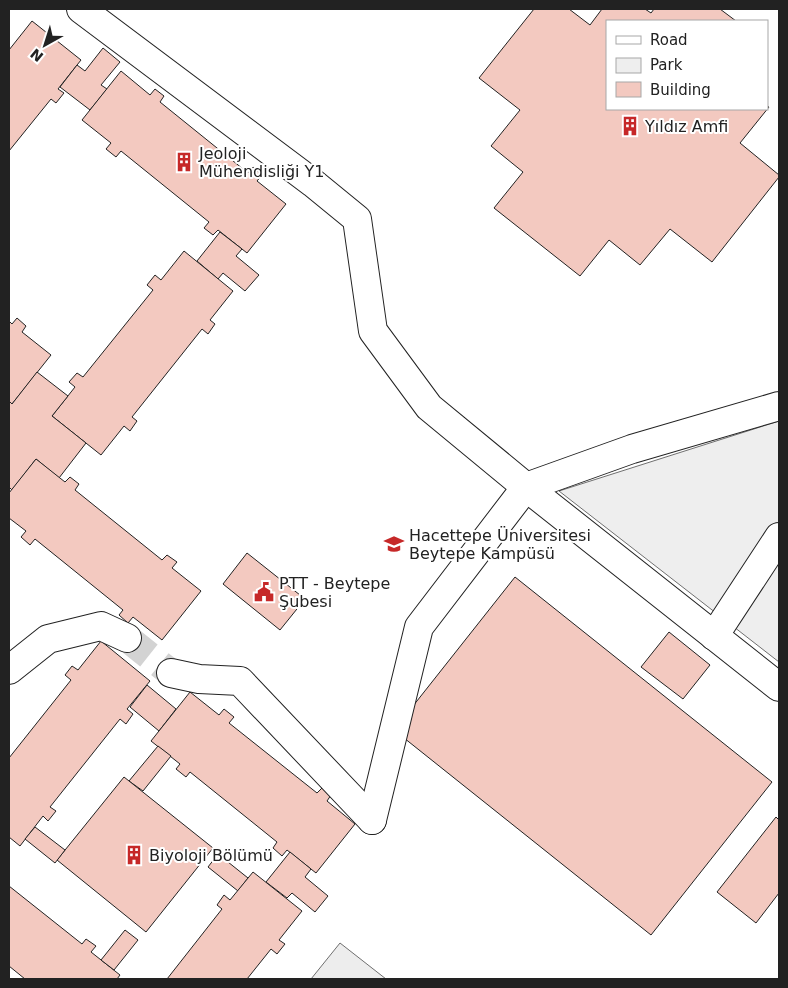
<svg xmlns="http://www.w3.org/2000/svg" width="788" height="988" viewBox="0 0 788 988" font-family="'DejaVu Sans',sans-serif">
  <style>
    .green { fill: #eee; stroke: #6f6f6f }
    .parking { fill: #ededed; stroke: #6f6f6f }
    .building { fill: #f3c9c0; stroke: #222 }
    .lines { fill: none; stroke-linecap: round; stroke-linejoin: round }
    .minor-tunnel { stroke: #d3d3d3; stroke-width: 28; stroke-dasharray: 28 14; stroke-linecap: butt }
    .minor-casing { stroke: #222; stroke-width: 30 }
    .minor { stroke: #fff; stroke-width: 28 }
    .labels { text-anchor: middle; stroke-width: 4; stroke-linejoin: round; paint-order: stroke }
    .poi-label { font-size: 16px; fill: #222; stroke: #fff; text-anchor: start }
  </style>
  <rect width="100%" height="100%" fill="#fff"/>
  <!-- green -->
  <path class="green" d="M779,421V662L559,491Z"/>
  <!-- parking -->
  <path class="parking" d="M340,943L386,979H311Z"/>
  <!-- building -->
  <g class="building">
    <path d="M534,9H569L590,25L602,9H645L651,13L654,9H720L736,21H607V109H767V106L769,107L740,143L779,175V177L712,262L670,229L640,265L609,240L580,276L494,208L523,172L491,146L520,110L479,78Z"/>
    <path d="M32,21L81,60L58,89L64,93L56,103L51,99L9,151V50Z"/>
    <path d="M103,48L120,62L101,85L107,89L90,110L60,87L77,65L85,71Z"/>
    <path d="M121,71L150,95L155,89L164,96L160,102L248,173L253,167L262,175L257,181L286,204L247,253L218,230L213,235L204,228L209,222L121,151L116,157L106,149L111,143L82,120Z"/>
    <path d="M220,232L242,249L236,256L259,275L245,291L223,273L218,279L197,261Z"/>
    <path d="M184,251L233,291L210,320L215,324L208,334L202,329L132,417L137,421L130,431L124,426L101,455L52,416L75,387L69,382L77,373L83,377L153,290L147,285L155,275L161,280Z"/>
    <path d="M17,318L26,326L22,332L51,355L12,404L9,401V321L12,324Z"/>
    <path d="M37,372L68,396L52,416L86,443L59,478L36,459L12,490L9,487V401L12,404Z"/>
    <path d="M36,459L65,482L70,477L79,484L75,490L162,560L167,555L177,562L172,568L201,591L162,640L133,617L128,623L119,615L123,610L35,539L30,545L21,537L26,531L9,518V493Z"/>
    <path d="M247,553L305,599L280,630L223,584Z"/>
    <path d="M515,577L772,782L651,935L394,730Z"/>
    <path d="M669,632L710,665L683,699L641,667Z"/>
    <path d="M101,641L150,681L127,709L133,714L126,724L120,719L50,807L56,811L48,821L43,816L20,846L9,837V758L71,680L65,675L72,666L78,670Z"/>
    <path d="M147,685L176,709L159,731L130,707Z"/>
    <path d="M190,692L219,715L224,709L234,717L229,723L317,793L322,788L331,795L327,801L355,824L316,873L287,850L282,856L273,848L277,842L190,772L186,777L176,769L180,764L151,741Z"/>
    <path d="M158,746L171,756L143,791L129,781Z"/>
    <path d="M124,777L213,848L146,932L57,860Z"/>
    <path d="M776,817L779,820V893L756,923L717,892Z"/>
    <path d="M35,827L65,850L55,863L25,839Z"/>
    <path d="M290,852L311,869L305,877L328,896L315,912L292,893L287,898L266,882Z"/>
    <path d="M218,854L248,878L238,891L208,867Z"/>
    <path d="M253,872L302,911L279,940L285,944L277,954L271,949L247,979H167L222,909L217,905L224,895L230,900Z"/>
    <path d="M9,886L82,944L86,939L96,946L91,952L120,975L117,979H25L9,966Z"/>
    <path d="M125,930L138,940L114,970L101,960Z"/>
  </g>
  <g class="lines">
    <!-- minor-tunnel -->
    <path class="minor-tunnel" d="M127,638L171,673"/>
    <defs>
      <g id="minor">
        <path d="M81,9L313,183L357,219L373,331L429,407L526,487L779,687"/>
        <path d="M714,636L779,537"/>
        <path d="M9,670L48,639L101,626L127,638"/>
        <path d="M171,673L199,679L240,681L372,820"/>
        <path d="M372,820L419,627L526,487L632,449L779,406"/>
      </g>
    </defs>
    <!-- minor casing -->
    <use href="#minor" class="minor-casing"/>
    <!-- minor -->
    <use href="#minor" class="minor"/>
  </g>
  <!-- icons -->
  <defs>
    <symbol id="building-bare" viewBox="-9 -9 18 18"><path d="M-4-6H4V6H1V3H-1V6H-4ZM-2.5-4.3h1.7v1.8h-1.7ZM.8-4.3h1.7v1.8H.8ZM-2.5-1h1.7V.8h-1.7ZM.8-1h1.7V.8H.8Z" fill="#c62828" stroke="#fff" stroke-width="2.5" paint-order="stroke"/></symbol>
    <symbol id="university-bare" viewBox="-9 -9 18 18"><path d="M0-5L7-2L0 1L-7-2ZM-4 1L0 2.5L4 1V4Q0 6-4 4Z" fill="#c62828" stroke="#fff" stroke-width="2.5" paint-order="stroke"/></symbol>
    <symbol id="civic-bare" viewBox="-9 -9 18 18"><path d="M-.6-6.5H3V-4.5H.6V-3L4-1V1h2V6H-6V1h2V-1L-.6-3ZM-1.2 2.5V6h2.4V2.5Z" fill="#c62828" stroke="#fff" stroke-width="2.5" paint-order="stroke"/></symbol>
  </defs>
  <g fill-rule="evenodd">
    <use href="#building-bare" x="616" y="112" width="28" height="28"/>
    <use href="#building-bare" x="170" y="148" width="28" height="28"/>
    <use href="#university-bare" x="380" y="530" width="28" height="28"/>
    <use href="#civic-bare" x="250" y="578" width="28" height="28"/>
    <use href="#building-bare" x="120" y="841" width="28" height="28"/>
  </g>
  <g class="labels">
    <!-- poi labels -->
    <g class="poi-label">
      <text x="645" y="132">Yıldız Amfi</text>
      <text x="199" y="159">Jeoloji<tspan x="199" dy="18">Mühendisliği Y1</tspan></text>
      <text x="409" y="541">Hacettepe Üniversitesi<tspan x="409" dy="18">Beytepe Kampüsü</tspan></text>
      <text x="279" y="589">PTT - Beytepe<tspan x="279" dy="18">Şubesi</tspan></text>
      <text x="149" y="861">Biyoloji Bölümü</text>
    </g>
  </g>
  <!-- border -->
  <rect width="788" height="988" fill="none" stroke="#222222" stroke-width="20"/>
  <!-- legend -->
  <rect x="606" y="20" width="162" height="90" fill="#ffffff" stroke="#a7a7a7"/>
  <rect x="616" y="36" width="25" height="8" fill="#ffffff" stroke="#a7a7a7"/>
  <text x="650" y="45" font-size="15" fill="#222222">Road</text>
  <rect x="616" y="58" width="25" height="15" fill="#eeeeee" stroke="#a7a7a7"/>
  <text x="650" y="70" font-size="15" fill="#222222">Park</text>
  <rect x="616" y="82" width="25" height="15" fill="#f3c9c0" stroke="#a7a7a7"/>
  <text x="650" y="95" font-size="15" fill="#222222">Building</text>
  <!-- north arrow -->
  <g transform="translate(45 45) rotate(219)" stroke="#ffffff" stroke-width="4" paint-order="stroke">
  <path d="M0-4L9 19L0 12L-9 19Z" fill="#222222"/>
  <text y="-8" font-size="14" font-weight="bold" text-anchor="middle" fill="#222222">N</text>
  </g>
</svg>
